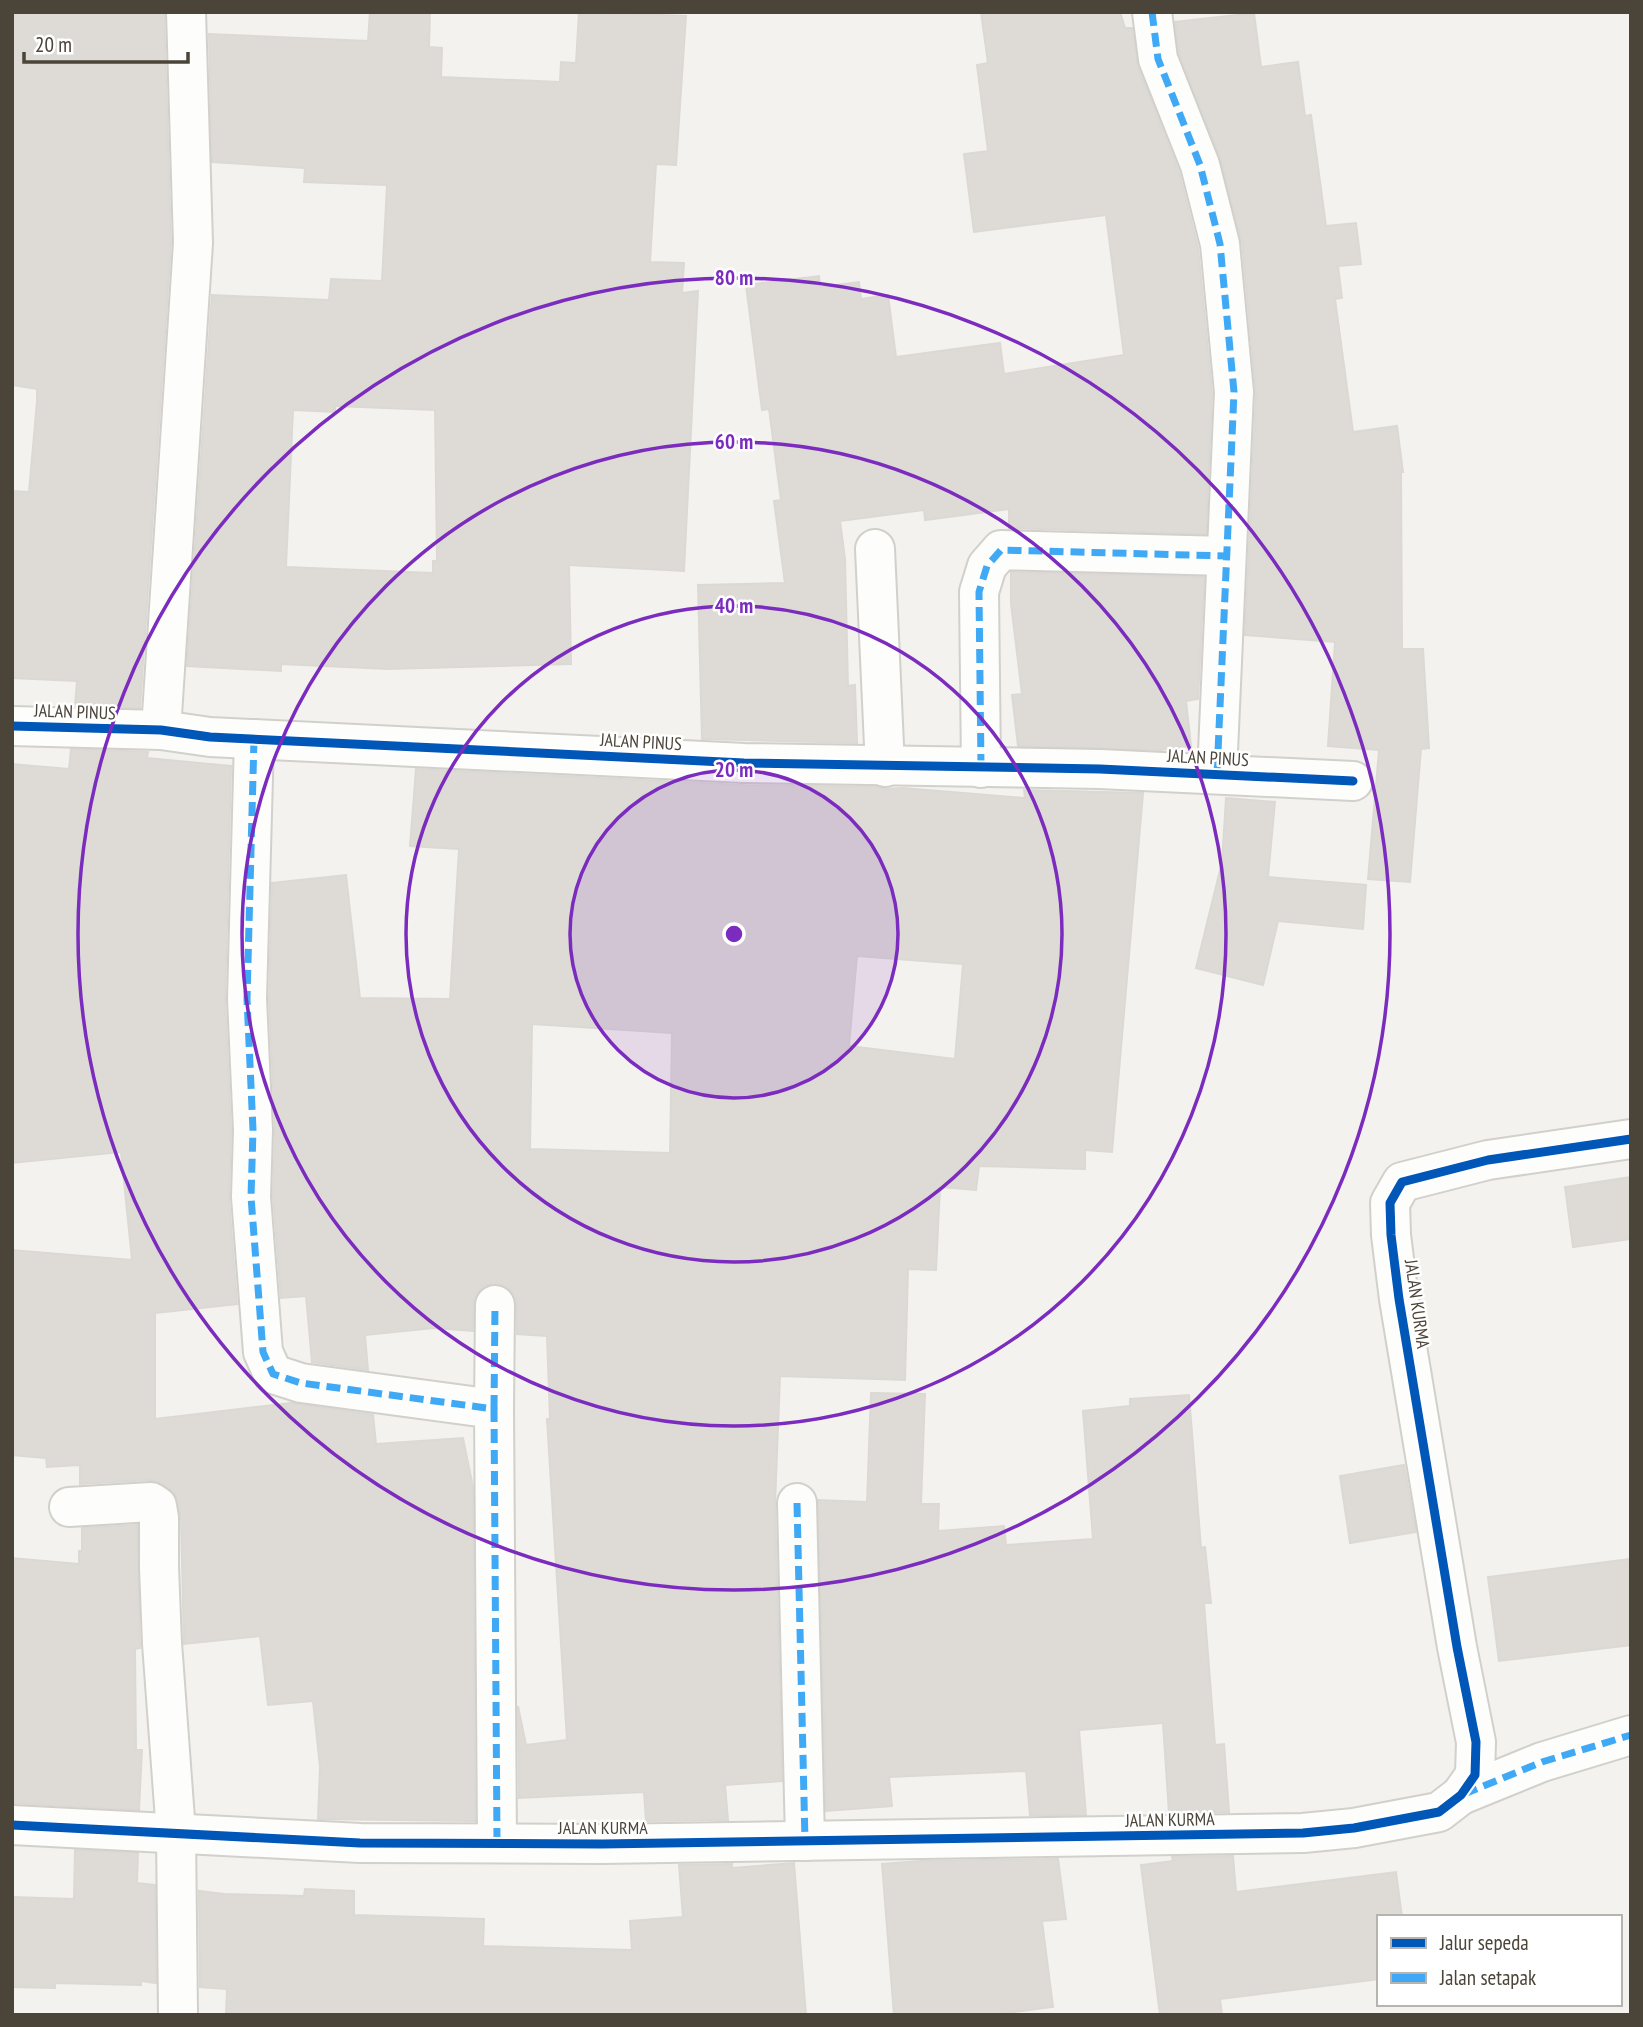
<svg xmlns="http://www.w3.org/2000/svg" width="1643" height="2027" viewBox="0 0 1643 2027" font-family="'PT Sans Narrow',sans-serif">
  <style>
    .building { fill: #dedbd6; stroke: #dcd9d4; stroke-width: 2; fill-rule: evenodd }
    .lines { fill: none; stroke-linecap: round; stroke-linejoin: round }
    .street-casing { stroke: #d2d0cb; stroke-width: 42 }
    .street { stroke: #fdfdfc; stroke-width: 38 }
    .quiet { stroke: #3fa9f5; stroke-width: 7; stroke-dasharray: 14 7; stroke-linecap: butt }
    .cycleway-casing { stroke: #fff; stroke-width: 13 }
    .cycleway { stroke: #0057b8; stroke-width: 9 }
    .ring { fill: none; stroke: #7b2cbf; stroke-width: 3.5 }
    .labels { text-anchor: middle; stroke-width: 5; stroke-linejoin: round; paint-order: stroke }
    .street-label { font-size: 18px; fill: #4b4439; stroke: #fff }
    .centre { fill: #7b2cbf; stroke: #fff; stroke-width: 3.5 }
    .ring-label { font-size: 21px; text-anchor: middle; font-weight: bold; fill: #7b2cbf; stroke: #fff; stroke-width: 5; stroke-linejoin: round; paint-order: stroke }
  </style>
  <rect width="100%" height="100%" fill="#f4f2ee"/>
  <!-- building -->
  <g class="building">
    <path d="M12,12H164L171,243L140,708L75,706L77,681L12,678V491L29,492L37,401V389L12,385Z"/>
    <path d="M370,12H430L429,47L442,48L441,77L560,82L561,62L576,63L579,12L686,16L676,165L656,164L650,262L684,263L682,293L698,291L684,571L569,565L571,664L388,669L281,664V671L187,666L212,295L329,300L331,279L382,281L387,185L304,182L305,168L212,162L209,34L368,41ZM335,406L435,410L437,561H433V573L286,567L293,410L335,412Z"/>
    <path d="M981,12H1120L1125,28H1132L1138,67L1179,172L1198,248L1212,393L1206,534L1009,528V509L925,520L924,510L840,521L845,559L848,686L855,685L857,743L702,739L698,585L785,583L774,501L781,500L769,409L762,410L746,285L819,276L820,287L859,282L861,299L888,295L896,357L1000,343L1004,374L1124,355L1106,215L974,232L964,154L988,151L977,65L988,63Z"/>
    <path d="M1254,13L1261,67L1298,62L1305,116L1311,115L1326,226L1356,223L1361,264L1338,266L1342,298L1335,299L1353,432L1397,426L1403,472H1401L1402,649H1423L1429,748L1421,749L1410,882L1368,879L1379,750L1328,746L1335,642L1245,635L1256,393L1242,242L1220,157L1179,53L1175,22Z"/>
    <path d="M1011,572L1204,577L1198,699L1186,701L1191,746L1161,750L1018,746L1012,695L1022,694L1011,604Z"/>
    <path d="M71,749L148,752L147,758L231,766L225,1000L231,1130L229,1199L237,1304L155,1313V1419L291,1403L373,1415L376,1444L463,1438L473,1487L475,1821L318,1819L320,1767L313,1701L268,1705L260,1636L184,1644L181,1518L175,1494L163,1484L150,1480L80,1484V1465L47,1467L46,1458L12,1455V1250L132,1260L121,1152L12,1163V764L69,769Z"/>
    <path d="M416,769L743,785L878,787L885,789L903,788L1025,798L1024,790L1143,793L1112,1152L1085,1150V1169L979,1166L976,1190L940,1187L936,1270L908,1269L905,1380L780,1376L775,1504L782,1781L725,1785L728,1820L646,1821L644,1792L519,1798L518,1706L526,1745L567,1740L547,1419H550L547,1336L517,1334V1305L514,1294L507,1287L496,1283L484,1286L477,1293L473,1304V1331L434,1328L365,1335L368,1370L312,1362L306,1296L281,1298L273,1196L275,1129L269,999L272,883L346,875L360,998L450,999L459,849L410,846ZM857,956L963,964L955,1059L849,1046ZM532,1024L672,1033L670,1153L530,1149Z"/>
    <path d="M1226,798L1275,802L1268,877L1366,885L1363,929L1278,921L1263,985L1196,968L1222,862Z"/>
    <path d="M1631,1177V1239L1573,1247L1565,1187Z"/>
    <path d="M871,1393L925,1394L921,1504H939L938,1531L1004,1526L1006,1545L1093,1539L1083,1411L1130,1406V1399L1189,1395L1201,1548L1205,1547L1211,1603H1204L1215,1745L1224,1744L1229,1812L1169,1813L1163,1723L1079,1730L1086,1815H1030L1026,1771L889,1777L892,1806L826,1811L818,1500L867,1502Z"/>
    <path d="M1404,1465L1416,1532L1350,1543L1340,1476Z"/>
    <path d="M137,1525L140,1648L135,1649L136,1750H142L139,1810L12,1803V1558L79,1564V1551H82V1528Z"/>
    <path d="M1631,1559V1645L1499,1661L1488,1577Z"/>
    <path d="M75,1850L138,1853L137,1883L155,1885L156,1983L141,1981V1985L55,1983V1988L12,1987V1897L74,1899Z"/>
    <path d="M1233,1856L1236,1892L1396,1872L1402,1917H1379V1979L1220,1999L1222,2015H1160L1141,1865L1173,1861L1172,1857Z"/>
    <path d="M1058,1859L1066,1919L1042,1921L1053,2007L991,2015H894L882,1864L921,1861Z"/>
    <path d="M794,1863L806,2015H226L227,1989L200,1987L199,1891L224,1894L304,1896L305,1889L354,1891V1915L484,1919L483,1946L632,1950L630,1921L683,1917L679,1865L732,1864V1868Z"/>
  </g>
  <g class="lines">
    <defs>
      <g id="street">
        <path d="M1152,12L1158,59L1200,165L1220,244L1234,392L1217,774"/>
        <path d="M875,549L885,767"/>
        <path d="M12,726L161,730L210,737L744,763L1100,769L1353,781"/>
        <path d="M161,730L193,243L186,12"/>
        <path d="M254,739L247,999L253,1130L251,1197L263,1352L273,1374L301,1383L494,1409L497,1843"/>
        <path d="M981,768L979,592L987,566L1001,550L1226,556"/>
        <path d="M494,1409L495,1305"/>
        <path d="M797,1503L805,1841"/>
        <path d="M69,1507L151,1502L157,1506L159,1518V1567L162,1643L176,1833L178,2015"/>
        <path d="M1461,1795L1542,1762L1631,1735"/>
        <path d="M12,1825L360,1843L602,1844L1303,1833L1354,1828L1439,1812L1461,1795L1475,1775L1476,1742L1457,1647L1399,1299L1391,1235L1390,1203L1402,1182L1488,1160L1631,1139"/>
      </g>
    </defs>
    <!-- street casing -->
    <use href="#street" class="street-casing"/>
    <!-- street -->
    <use href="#street" class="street"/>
    <!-- quiet -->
    <g class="quiet">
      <path d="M1152,12L1158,59L1200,165L1220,244L1234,392L1217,774"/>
      <path d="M254,739L247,999L253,1130L251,1197L263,1352L273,1374L301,1383L494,1409L497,1843"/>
      <path d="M981,768L979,592L987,566L1001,550L1226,556"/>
      <path d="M494,1409L495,1305"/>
      <path d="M797,1503L805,1841"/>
      <path d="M1464,1794L1542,1762L1631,1735"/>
    </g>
    <defs>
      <g id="cycleway">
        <path d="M12,726L161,730L210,737L744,763L1100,769L1353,781"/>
        <path d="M12,1825L360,1843L602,1844L1303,1833L1354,1828L1439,1812L1461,1795L1475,1775L1476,1742L1457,1647L1399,1299L1391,1235L1390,1203L1402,1182L1488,1160L1631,1139"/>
      </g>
    </defs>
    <!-- cycleway casing -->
    <use href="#cycleway" class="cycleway-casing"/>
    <!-- cycleway -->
    <use href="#cycleway" class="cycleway"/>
  </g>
  <!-- distance rings -->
  <circle cx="734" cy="934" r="164" fill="#7b2cbf" fill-opacity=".12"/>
  <g class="ring">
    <circle cx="734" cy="934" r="164"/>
    <circle cx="734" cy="934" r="328"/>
    <circle cx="734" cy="934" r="492"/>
    <circle cx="734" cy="934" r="656"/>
  </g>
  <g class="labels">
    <!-- street labels -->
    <g class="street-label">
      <text transform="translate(75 712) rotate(2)" y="6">JALAN PINUS</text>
      <text transform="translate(641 742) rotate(3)" y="6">JALAN PINUS</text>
      <text transform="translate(1208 758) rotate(3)" y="6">JALAN PINUS</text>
      <text transform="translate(1417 1304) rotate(82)" y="6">JALAN KURMA</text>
      <text transform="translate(1170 1820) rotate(-1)" y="6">JALAN KURMA</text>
      <text x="603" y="1834">JALAN KURMA</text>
    </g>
  </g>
  <circle cx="734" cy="934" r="10" class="centre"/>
  <g class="ring-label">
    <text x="734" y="285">80 m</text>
    <text x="734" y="449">60 m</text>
    <text x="734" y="613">40 m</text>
    <text x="734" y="777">20 m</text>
  </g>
  <!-- border -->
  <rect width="1643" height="2027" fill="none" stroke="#4b4439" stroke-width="28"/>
  <!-- legend -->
  <rect x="1377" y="1915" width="245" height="91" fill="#ffffff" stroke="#b7b4b0" stroke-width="2"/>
  <rect x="1391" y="1938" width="35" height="10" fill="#0057b8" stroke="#b7b4b0" stroke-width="2"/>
  <text x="1440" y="1950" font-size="21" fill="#4b4439">Jalur sepeda</text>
  <rect x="1391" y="1973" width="35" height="10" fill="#3fa9f5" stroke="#b7b4b0" stroke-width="2"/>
  <text x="1440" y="1985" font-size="21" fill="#4b4439">Jalan setapak</text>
  <!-- scale -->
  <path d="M24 52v10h164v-10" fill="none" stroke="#4b4439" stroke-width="3.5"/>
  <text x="35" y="52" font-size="21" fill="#4b4439" stroke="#ffffff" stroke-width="5" paint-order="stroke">20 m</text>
</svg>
